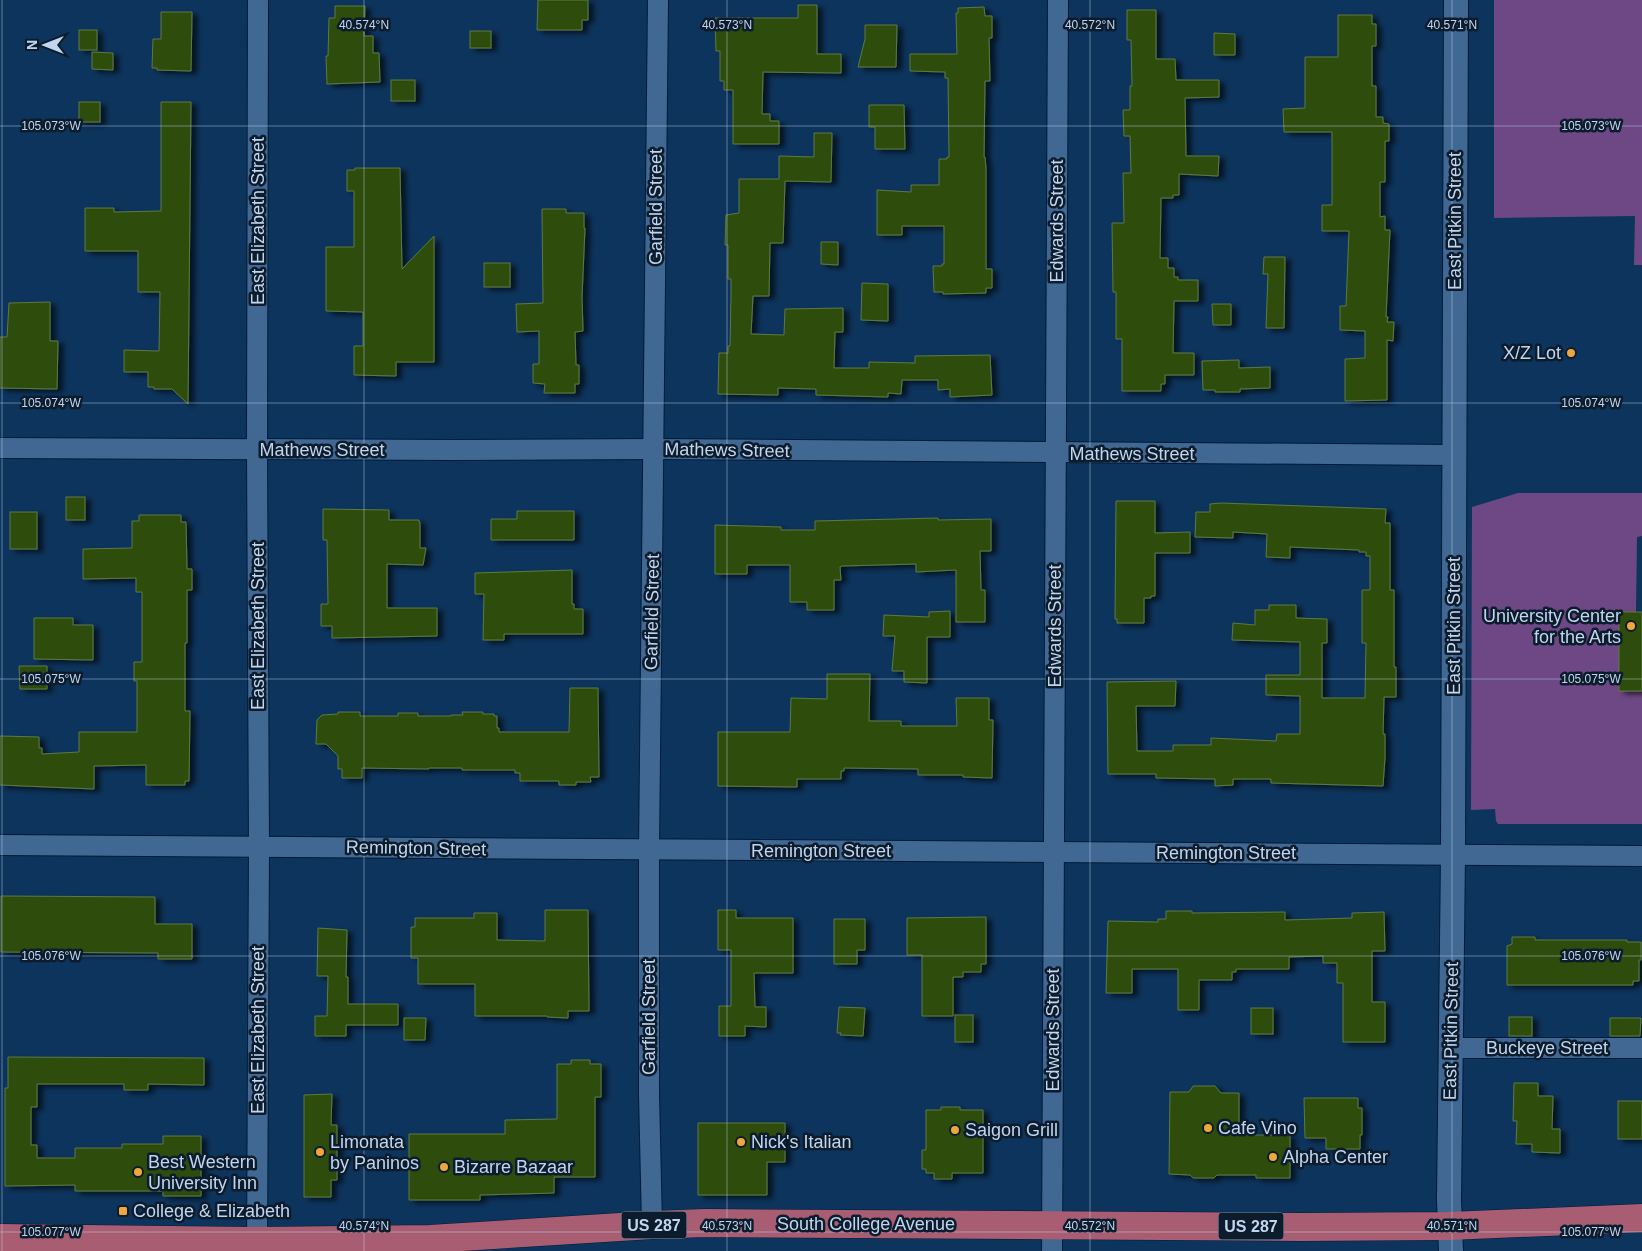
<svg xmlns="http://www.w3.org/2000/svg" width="1642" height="1251" viewBox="0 0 1642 1251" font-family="Helvetica,sans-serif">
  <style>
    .green { fill: #6e4884 }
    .building { fill: #2e4e0c; stroke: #5c7945; filter: url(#shadow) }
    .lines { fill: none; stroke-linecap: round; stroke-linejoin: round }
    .minor-casing { stroke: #001b38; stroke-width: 22 }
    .tertiary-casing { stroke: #001b38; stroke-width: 26 }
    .trunk-casing { stroke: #001b38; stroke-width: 29 }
    .minor { stroke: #416893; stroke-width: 20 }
    .tertiary { stroke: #416893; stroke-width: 24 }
    .trunk { stroke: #a95d72; stroke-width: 28 }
    .ticks { fill: none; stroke: #c1d6ee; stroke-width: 1; stroke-opacity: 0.45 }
    .poi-dot { fill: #efa73d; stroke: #0c1c2d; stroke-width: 2 }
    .labels { text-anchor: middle; stroke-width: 5; stroke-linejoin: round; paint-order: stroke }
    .shield { fill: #0c1c2d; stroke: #8b9eb4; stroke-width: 1 }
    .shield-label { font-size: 16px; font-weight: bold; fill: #c1d6ee }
    .street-label { font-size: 18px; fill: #c1d6ee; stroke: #0c1c2d }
    .poi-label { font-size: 18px; fill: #c1d6ee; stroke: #0c1c2d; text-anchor: start }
    .ticks-label { font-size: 12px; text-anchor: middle; fill: #c1d6ee; stroke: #0c1c2d; stroke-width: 5; stroke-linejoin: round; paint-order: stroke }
  </style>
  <defs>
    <filter id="shadow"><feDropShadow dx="5.5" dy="3" stdDeviation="2.5" flood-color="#0009"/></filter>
  </defs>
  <rect width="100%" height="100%" fill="#0d345c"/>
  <!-- green -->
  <g class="green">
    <path d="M1494,0H1642V265H1634L1635,216L1494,218Z"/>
    <path d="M1518,493H1642V536L1637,537L1636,612L1619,613V690L1642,691V824H1498L1496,821L1495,809L1471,810L1472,507Z"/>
  </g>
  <!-- building -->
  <g class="building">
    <path d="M538,0H588V20H582V30H537Z"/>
    <path d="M798,5H817V54H841V73L763,72L762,114H770V121H779V144H733V90H724V81H720V51H716L715,18H798Z"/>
    <path d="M335,6H365L364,36H373V53H379L380,82L327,84L326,56H328L329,18H335Z"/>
    <path d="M984,7L985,16H992V38H989L990,81H985L984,157H985L986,168V269H992V288H986V293L943,294V292H934L933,266H942V264H944V226H902V235H877V190L911,192V185H939V159H947V157H949L948,78H945V72L910,71V54H957L956,13H958V8Z"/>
    <path d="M1127,10H1156V59H1175L1176,80H1219V97L1185,98L1186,156H1219L1218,176L1179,174V195H1173V198H1161L1160,258H1168V268H1174V277H1178V280H1198V301H1174L1173,353H1194V375H1165V384H1161V391H1122V339H1116V292H1113L1112,223H1124L1123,173H1131L1130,136H1124L1123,110H1130V86H1132L1131,40H1127Z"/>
    <path d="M161,12H192L191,71L157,70V68H152L153,39H161Z"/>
    <path d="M1338,15H1372V24H1376V46H1372V86H1376V117H1383V123L1389,124V141H1385V182H1380V217L1385,216V230H1390L1386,317H1388L1387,322H1394L1393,341L1387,340V400L1345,401V359L1365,358V331L1340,330V306H1346L1349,231H1322V205H1332V132H1284L1283,109L1305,108V57H1338Z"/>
    <path d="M865,25H897L896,67H858L865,39Z"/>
    <rect x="79" y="30" width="18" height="20"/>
    <rect x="470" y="31" width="21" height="17"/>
    <path d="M1214,33L1235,34V55H1214Z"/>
    <path d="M92,52L113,53V70L92,69Z"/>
    <rect x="391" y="80" width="24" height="21"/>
    <rect x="79" y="102" width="21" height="20"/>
    <path d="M161,102H191L188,404L172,389H154V387H148V372H124V350L159,351L160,292H138V251H85V208H114V212L161,211Z"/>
    <path d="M869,105H904L905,149H875V127H869Z"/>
    <path d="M814,133H832L831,182L785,181L783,243H770L769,296H753L751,334L784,335L785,309L843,308V332H835L834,368H869V362L915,363V356L990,355L992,395L950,397V389L938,390V380H902L901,394L888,393V397L816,395V389L778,388V395L718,394L719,353H728V346H730L731,297V279H728V245H725L726,215L739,213V179H779V156L814,157Z"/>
    <path d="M355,168H400L402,269L434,236V362H396V376L354,375V346H363V312L326,311V247H354V191H347V170H355Z"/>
    <path d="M542,209H566V213H584V228H585L582,297L583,331L575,332L576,365H579V384H575V393H544L545,384L533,383V364H539V331L517,332L516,304L543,303Z"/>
    <path d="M821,242H838V265L821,264Z"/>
    <path d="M1264,257H1285L1284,328H1266L1268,274H1263Z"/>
    <rect x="484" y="263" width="26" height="24"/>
    <path d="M862,283L888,284V321L861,320Z"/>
    <path d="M50,302V341H58L57,389L0,388V337H7L9,303Z"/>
    <path d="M1212,304H1231V325H1213Z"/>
    <path d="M1239,360V368L1270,367V388L1240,389V392H1215V390H1203L1202,361Z"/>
    <rect x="66" y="497" width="19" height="23"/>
    <path d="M1116,501H1155V533L1190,532V553H1155V596H1151V598H1144V623H1117V619H1115Z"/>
    <path d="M1221,503L1386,509L1385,523H1390V590H1394V667H1396V697H1384L1383,734H1385V757L1383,786L1271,783V779H1233V785L1215,786V779L1156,778V774H1108L1107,682L1176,681L1175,706H1136L1137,751H1173V745H1211V738L1276,741L1277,734H1300V696L1266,695V675H1300V642L1232,640L1233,623L1255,625V610H1269V605H1296V618L1327,619V643H1322V698H1365L1366,643H1362V590H1370V556H1366V552H1359V550L1290,547V558L1266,557L1267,534L1233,532V538L1195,537L1196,512H1210V504Z"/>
    <path d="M323,509L389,510V520H419V522H420V548H426L423,565L387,564V608H437V636L332,638V626H321V604H328L327,540H323Z"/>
    <path d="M517,511H574V540H491V519H517Z"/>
    <rect x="10" y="512" width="27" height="37"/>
    <path d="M139,515H181V522H186L187,569H192V590H187V643H185V711H190L189,781H185V785H146V765L94,766V789L0,785V736L39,737V748H42V754L79,752V732H137V681H134V662H142V592H136V578L83,579V549L132,548V521H139Z"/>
    <path d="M938,518V520L991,519V551H980L981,590H985V622H956V570L916,572V564L842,566L840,567L841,580H834V610H807V602H790V565H747V574H715V525L781,527V530H815V521Z"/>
    <path d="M572,570V604H574V609H583V634H504V640H483L484,594H475V573Z"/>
    <path d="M950,611V637H927V683L904,682V671H892L895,636H883L884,615L929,617V612Z"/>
    <rect x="1619" y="612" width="23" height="79"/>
    <path d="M34,618H73V625H93V660L34,659Z"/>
    <path d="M19,666H47V689H20Z"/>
    <path d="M827,674H870L869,721H901V726H957L956,698H989V720H993L992,778L963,777V775H918V769L844,768V771H841V779H797V787L718,786V732H790L791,698L827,699Z"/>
    <path d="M570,688H598L599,777H590L591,782H576V785H559V781H520V773H515V770H462V768H429V769L362,768V778H342V769H338V756L326,744H316L317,720L322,715L338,714V712H360V716H398V713H418V716H451V715H463L462,712H483V714H494V716H497V728H499V732H569Z"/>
    <path d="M1,896L155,897V924H192V959H158V953L1,952Z"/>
    <path d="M545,910H588L589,1011H568V1018L547,1017V1016H475V984H418V958H411V927H415V918H474V913H497V940L545,941Z"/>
    <path d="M718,910H736V918H793V973H754L755,1007H766V1027L745,1026V1036H719V1006H731V950H718Z"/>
    <path d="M1166,911H1192V913L1285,912V920L1352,918V913L1384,912L1385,951H1372V1002H1385V1042H1343V983H1337V963H1323V956L1289,957V969H1236V972H1232V980H1199V1010H1178V969H1132V993H1106L1108,921L1158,922V919H1166Z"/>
    <path d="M986,917V964H981V972H963V977H953V1016H922V955H907V918Z"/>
    <path d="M834,919H865V950H857V964H834Z"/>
    <path d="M318,928L347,930L346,977H348V1004H398V1025H346V1036H315V1016H327L328,976H317Z"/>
    <path d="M1512,937H1535V940H1627V942H1641V960H1639V981H1633V985H1507V946L1512,944Z"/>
    <path d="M839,1007L865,1008L863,1036L840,1035L841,1033H837Z"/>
    <rect x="1251" y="1008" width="22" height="26"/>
    <rect x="955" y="1015" width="18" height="27"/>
    <rect x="1509" y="1017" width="23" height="19"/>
    <path d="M404,1018H426L425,1040H404Z"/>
    <path d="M1610,1018H1641L1640,1036H1610Z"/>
    <path d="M8,1057L204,1058V1085L148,1084V1090H124V1084H37V1107H31V1145H37V1158H75V1148H122V1144H163V1136H201V1196H163V1191H75V1185L5,1186V1088H8Z"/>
    <path d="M571,1060H590V1064H601V1097H595V1177H554V1193L480,1195V1200H409V1134H505V1120L557,1119V1064H571Z"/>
    <path d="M1514,1083H1538V1096H1553L1552,1129H1560V1153L1532,1152V1144H1516L1517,1121H1513Z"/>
    <path d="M1193,1086H1215L1221,1093H1239V1135H1290V1178H1256V1175H1217L1214,1178H1193L1190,1175L1169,1174L1170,1092H1189Z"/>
    <path d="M332,1094L331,1125H337V1180H331V1197H304V1095Z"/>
    <path d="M1304,1098H1358V1108H1362V1135H1360V1149H1326V1138H1305Z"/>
    <rect x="1618" y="1101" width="24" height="38"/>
    <path d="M941,1107H960V1110H983V1173H952V1179H934V1173H926V1169H922V1150H926V1110H941Z"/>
    <path d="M698,1123H785V1162H767V1195H698Z"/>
  </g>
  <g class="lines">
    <defs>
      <g id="minor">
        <path d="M0,448L454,450L654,449L1454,455"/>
        <path d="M0,845L1642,856"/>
        <path d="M1451,1048H1642"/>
        <path d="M652,1225L649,1094V850L658,0"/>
        <path d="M257,1251L259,847L257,449L258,0"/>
        <path d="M1052,1251L1058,0"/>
      </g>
      <path id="tertiary" d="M1451,1251L1449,1200L1453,855L1456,0"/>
      <path id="trunk" d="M0,1238L257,1241L430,1239L652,1225L705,1223L1302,1227L1449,1226L1642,1218"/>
    </defs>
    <!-- minor casing -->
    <use href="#minor" class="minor-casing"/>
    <!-- tertiary casing -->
    <use href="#tertiary" class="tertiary-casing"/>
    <!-- trunk casing -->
    <use href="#trunk" class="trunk-casing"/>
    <!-- minor -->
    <use href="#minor" class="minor"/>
    <!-- tertiary -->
    <use href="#tertiary" class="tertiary"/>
    <!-- trunk -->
    <use href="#trunk" class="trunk"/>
  </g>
  <!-- ticks -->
  <path class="ticks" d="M2,0V1251M364,0V1251M727,0V1251M1090,0V1251M1452,0V1251M0,126H1642M0,403H1642M0,679H1642M0,956H1642M0,1232H1642"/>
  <!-- markers -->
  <g class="poi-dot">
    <circle cx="1571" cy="353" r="5"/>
    <circle cx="1631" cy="626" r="5"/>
    <circle cx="1208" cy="1128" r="5"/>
    <circle cx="955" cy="1130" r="5"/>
    <circle cx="741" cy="1142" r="5"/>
    <circle cx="320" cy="1152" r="5"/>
    <circle cx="1273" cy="1157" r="5"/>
    <circle cx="444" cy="1167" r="5"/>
    <circle cx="138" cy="1172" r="5"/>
    <rect x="118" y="1206" width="10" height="10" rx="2.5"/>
  </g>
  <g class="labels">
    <!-- shield labels -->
    <g class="shield">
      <rect x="621.5" y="1211.5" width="65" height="27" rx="4"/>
      <rect x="1218.5" y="1212.5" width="65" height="27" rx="4"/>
    </g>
    <g class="shield-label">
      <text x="654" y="1231">US 287</text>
      <text x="1251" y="1232">US 287</text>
    </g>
    <!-- street labels -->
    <g class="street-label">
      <text transform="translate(656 207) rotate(-90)" y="6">Garfield Street</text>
      <text transform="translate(258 221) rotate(-90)" y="6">East Elizabeth Street</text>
      <text transform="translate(1057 221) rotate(-90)" y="6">Edwards Street</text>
      <text transform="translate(1455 221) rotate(-90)" y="6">East Pitkin Street</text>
      <text x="322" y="456">Mathews Street</text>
      <text transform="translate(727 450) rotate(1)" y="6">Mathews Street</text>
      <text x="1132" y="460">Mathews Street</text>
      <text transform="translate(652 612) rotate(-89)" y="6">Garfield Street</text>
      <text transform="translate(258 626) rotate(-90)" y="6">East Elizabeth Street</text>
      <text transform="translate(1055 626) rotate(-90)" y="6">Edwards Street</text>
      <text transform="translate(1454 626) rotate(-90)" y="6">East Pitkin Street</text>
      <text transform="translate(416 848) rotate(1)" y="6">Remington Street</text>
      <text x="821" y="857">Remington Street</text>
      <text x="1226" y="859">Remington Street</text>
      <text transform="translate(649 1017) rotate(-90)" y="6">Garfield Street</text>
      <text transform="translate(258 1030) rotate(-90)" y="6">East Elizabeth Street</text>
      <text transform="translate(1053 1030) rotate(-90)" y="6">Edwards Street</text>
      <text transform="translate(1451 1031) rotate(-89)" y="6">East Pitkin Street</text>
      <text x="1547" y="1054">Buckeye Street</text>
      <text x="866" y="1230">South College Avenue</text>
    </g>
    <!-- poi labels -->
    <g class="poi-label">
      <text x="1561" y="359" text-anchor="end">X/Z Lot</text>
      <text x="1621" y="622" text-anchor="end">University Center<tspan x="1621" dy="21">for the Arts</tspan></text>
      <text x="1218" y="1134">Cafe Vino</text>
      <text x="965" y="1136">Saigon Grill</text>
      <text x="330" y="1148">Limonata<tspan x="330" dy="21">by Paninos</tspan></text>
      <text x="751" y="1148">Nick's Italian</text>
      <text x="1283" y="1163">Alpha Center</text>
      <text x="148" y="1168">Best Western<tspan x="148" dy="21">University Inn</tspan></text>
      <text x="454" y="1173">Bizarre Bazaar</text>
      <text x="133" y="1217">College &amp; Elizabeth</text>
    </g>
  </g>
  <g class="ticks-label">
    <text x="364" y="29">40.574°N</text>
    <text x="727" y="29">40.573°N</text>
    <text x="1090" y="29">40.572°N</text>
    <text x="1452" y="29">40.571°N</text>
    <text x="1591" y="130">105.073°W</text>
    <text x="51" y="130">105.073°W</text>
    <text x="1591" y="407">105.074°W</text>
    <text x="51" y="407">105.074°W</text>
    <text x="1591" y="683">105.075°W</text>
    <text x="51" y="683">105.075°W</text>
    <text x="1591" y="960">105.076°W</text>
    <text x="51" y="960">105.076°W</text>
    <text x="364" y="1230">40.574°N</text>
    <text x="727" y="1230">40.573°N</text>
    <text x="1090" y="1230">40.572°N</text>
    <text x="1452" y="1230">40.571°N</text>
    <text x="1591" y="1236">105.077°W</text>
    <text x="51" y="1236">105.077°W</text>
  </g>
  <!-- north arrow -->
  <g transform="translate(45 45) rotate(270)" stroke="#0c1c2d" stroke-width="4" paint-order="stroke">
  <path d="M0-4L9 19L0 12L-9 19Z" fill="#c1d6ee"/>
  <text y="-8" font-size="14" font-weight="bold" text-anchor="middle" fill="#c1d6ee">N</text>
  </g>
</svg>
